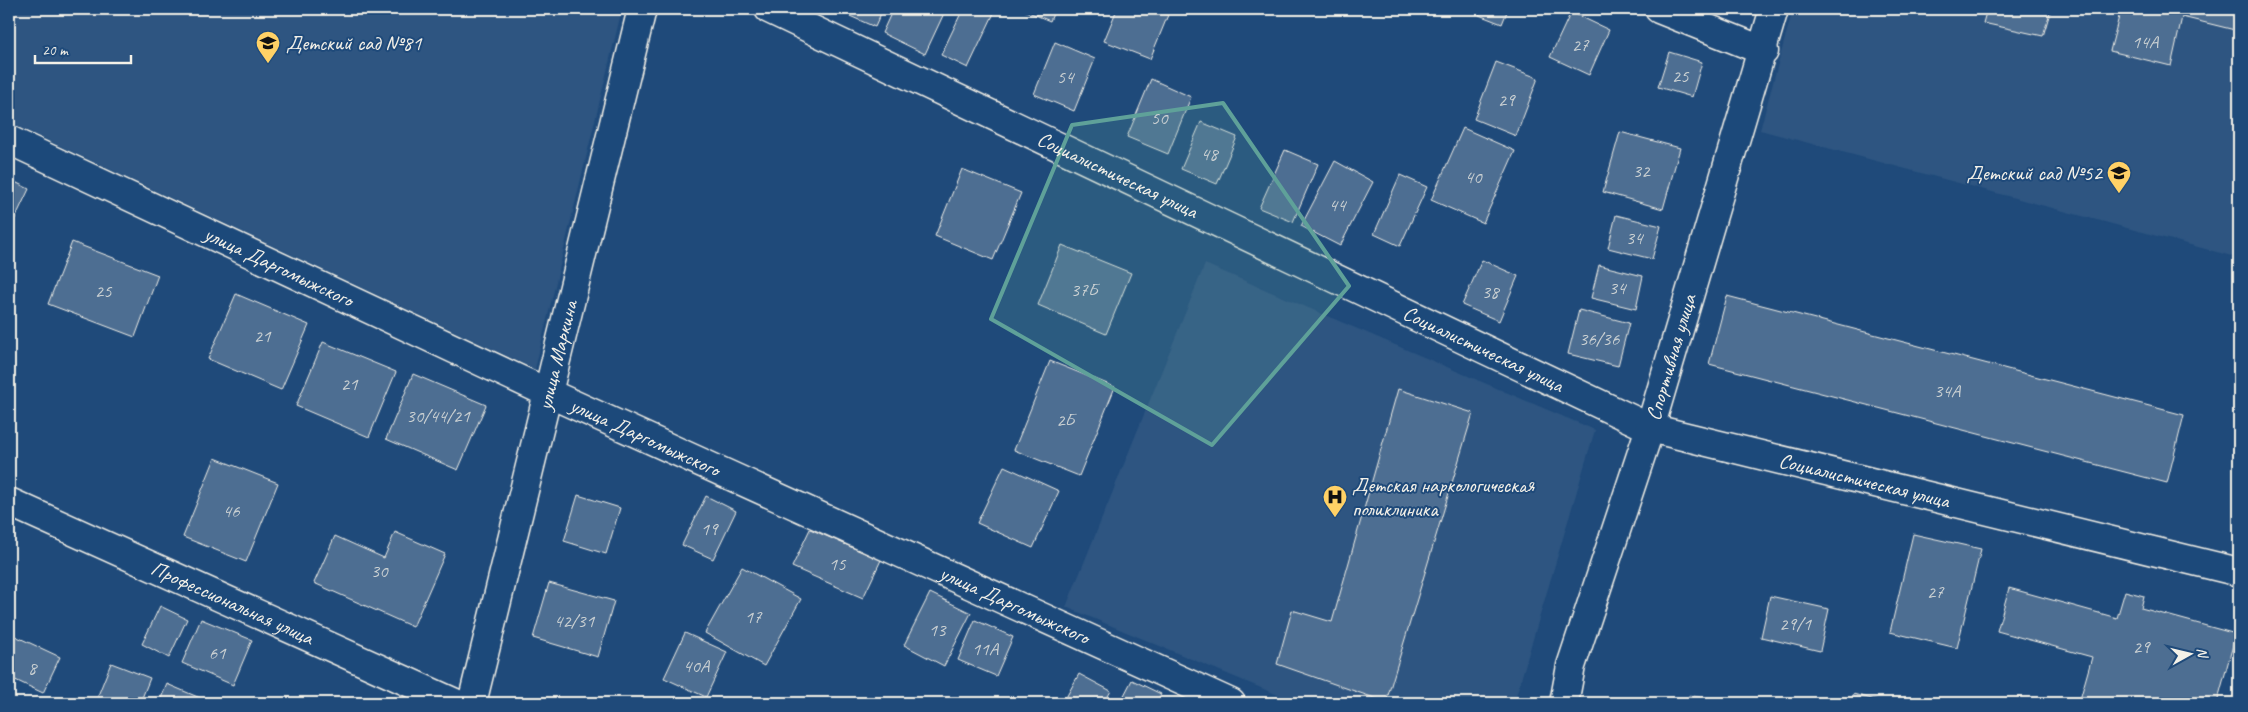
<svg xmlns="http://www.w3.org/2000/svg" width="2248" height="712" viewBox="0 0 2248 712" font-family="Caveat,sans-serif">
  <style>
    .built { fill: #2d5581 }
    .green { fill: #3a5f88; stroke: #97a8b8 }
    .building { fill: #4d6e92; stroke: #f4f1e8 }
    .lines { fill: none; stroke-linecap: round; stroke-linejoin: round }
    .street-casing { stroke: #f4f1e8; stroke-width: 31 }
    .secondary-casing { stroke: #f4f1e8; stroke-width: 31 }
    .street { stroke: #1f4a7a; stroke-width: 28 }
    .secondary { stroke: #1f4a7a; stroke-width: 28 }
    .marked { fill: #5fa199; fill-opacity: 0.2; stroke: #5fa199; stroke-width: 4; stroke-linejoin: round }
    .labels { text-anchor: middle; stroke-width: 4; stroke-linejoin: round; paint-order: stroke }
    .number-label { font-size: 19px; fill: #cad0d2 }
    .poi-label { font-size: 21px; fill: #f4f1e8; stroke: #1f4a7a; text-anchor: start }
    .street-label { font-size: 21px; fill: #f4f1e8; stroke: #1f4a7a }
  </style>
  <rect width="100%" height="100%" fill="#1f4a7a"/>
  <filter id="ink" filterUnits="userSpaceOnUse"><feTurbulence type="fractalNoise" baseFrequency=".02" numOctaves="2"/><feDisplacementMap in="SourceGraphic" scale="10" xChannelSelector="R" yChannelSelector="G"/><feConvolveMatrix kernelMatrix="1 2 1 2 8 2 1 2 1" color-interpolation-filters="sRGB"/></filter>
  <g filter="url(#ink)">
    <!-- built -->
    <g class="built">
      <path d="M9,9H622L535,369L9,122Z"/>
      <path d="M1793,9H2239V258L1760,130Z"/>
      <path d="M1205,264L1595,430L1514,703H1297L1066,607Z"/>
    </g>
    <!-- green -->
    <path class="green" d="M1689,695L1727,703H1687Z"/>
    <!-- building -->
    <g class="building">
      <path d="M845,9H883L875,27L843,13Z"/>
      <path d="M893,9H946L925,54L882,33Z"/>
      <path d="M963,9H985L994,13L968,68L941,55Z"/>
      <path d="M1021,9H1055L1050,21Z"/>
      <path d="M1117,9H1151L1168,15L1150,59L1104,41Z"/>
      <path d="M1481,9H1508L1502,24L1479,15Z"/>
      <path d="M1987,9H2051L2043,36L1983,23Z"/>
      <path d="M2121,9H2239V31L2182,17L2171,66L2110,51Z"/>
      <path d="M1571,12L1609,30L1589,75L1550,57Z"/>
      <path d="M1055,42L1095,59L1074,111L1034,94Z"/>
      <path d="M1669,52L1702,62L1692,97L1658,87Z"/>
      <path d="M1496,62L1538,78L1516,136L1474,119Z"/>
      <path d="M1151,79L1191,97L1168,154L1127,137Z"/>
      <path d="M1201,122L1237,137L1217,184L1181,169Z"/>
      <path d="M1463,128L1515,151L1483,223L1431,200Z"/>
      <path d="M1620,132L1680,148L1663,209L1603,192Z"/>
      <path d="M1285,150L1318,164L1293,222L1259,208Z"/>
      <path d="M1335,161L1373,182L1340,246L1301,226Z"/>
      <path d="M962,169L1021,193L993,260L935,236Z"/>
      <path d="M1400,175L1427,187L1400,246L1374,234Z"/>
      <path d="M9,179L29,189L9,231Z"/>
      <path d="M1616,215L1661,226L1652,259L1608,248Z"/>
      <path d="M72,242L158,275L135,337L48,304Z"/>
      <path d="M1062,245L1131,273L1106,334L1038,305Z"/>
      <path d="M1482,260L1518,276L1499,321L1462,305Z"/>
      <path d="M1599,265L1643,276L1636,309L1591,298Z"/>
      <path d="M236,294L309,325L281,390L208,359Z"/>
      <path d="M1727,296L2184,415L2167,483L1709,364Z"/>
      <path d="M1579,310L1629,323L1618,366L1568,354Z"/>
      <path d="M323,342L396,372L369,437L296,406Z"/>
      <path d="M1050,361L1115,387L1079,476L1014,450Z"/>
      <path d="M413,374L486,405L458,470L386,439Z"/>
      <path d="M1398,389L1473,413L1386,702L1277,664L1292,610L1332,622Z"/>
      <path d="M215,458L278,483L246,562L183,537Z"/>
      <path d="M1004,466L1059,491L1033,548L977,523Z"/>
      <path d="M578,495L620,508L606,554L564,541Z"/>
      <path d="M706,496L736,511L713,559L682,545Z"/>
      <path d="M810,529L881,560L863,598L792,567Z"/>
      <path d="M395,532L445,554L413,627L314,583L335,536L384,558Z"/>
      <path d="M1913,534L1981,549L1957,648L1890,632Z"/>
      <path d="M742,567L801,599L764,666L705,633Z"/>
      <path d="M549,583L614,601L598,657L533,638Z"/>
      <path d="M2009,588L2117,618L2125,591L2144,596L2141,608L2236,634L2217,703H2079L2092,657L1997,631Z"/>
      <path d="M930,593L971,613L944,666L904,645Z"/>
      <path d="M1770,596L1829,609L1820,651L1761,637Z"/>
      <path d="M160,606L187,619L169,658L142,644Z"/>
      <path d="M201,619L252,640L233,685L182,663Z"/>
      <path d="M975,620L1013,637L996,676L958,660Z"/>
      <path d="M685,633L727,652L706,697L664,678Z"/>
      <path d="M15,636L60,657L43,693L9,677V649Z"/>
      <path d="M111,663L150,678L140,703H95Z"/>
      <path d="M1079,674L1111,691L1104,703H1063Z"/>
      <path d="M1132,680L1161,694L1156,703H1120Z"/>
      <path d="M167,684L212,703H159Z"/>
      <path d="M1853,694L1887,703H1851Z"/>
    </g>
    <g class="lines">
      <defs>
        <g id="street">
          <path id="s1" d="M769,9L1650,428L2239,572"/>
          <path d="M1659,9L1764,51"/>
          <path id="s2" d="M9,140L546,392L1231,703"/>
          <path id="s3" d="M9,502L455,703"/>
          <path id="s4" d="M1564,703L1571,666L1650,428L1774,9"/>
        </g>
        <g id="secondary">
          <path id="s5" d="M472,703L642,9"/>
        </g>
      </defs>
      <!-- street casing -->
      <use href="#street" class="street-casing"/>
      <!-- secondary casing -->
      <use href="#secondary" class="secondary-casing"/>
      <!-- street -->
      <use href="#street" class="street"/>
      <!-- secondary -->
      <use href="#secondary" class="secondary"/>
    </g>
  </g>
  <!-- marked area -->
  <path class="marked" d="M1223,103L1349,286L1212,445L991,319L1072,125Z"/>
  <!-- icons -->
  <defs>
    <symbol id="school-pin" viewBox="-11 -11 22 30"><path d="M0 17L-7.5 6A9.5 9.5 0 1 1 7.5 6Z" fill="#ffd166" stroke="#1f4a7a"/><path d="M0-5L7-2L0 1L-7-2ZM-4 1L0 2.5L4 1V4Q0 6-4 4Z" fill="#111"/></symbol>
    <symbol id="hospital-pin" viewBox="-11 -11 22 30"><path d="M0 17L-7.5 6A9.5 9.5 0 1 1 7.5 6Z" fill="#ffd166" stroke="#1f4a7a"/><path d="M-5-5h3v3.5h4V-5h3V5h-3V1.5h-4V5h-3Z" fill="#111"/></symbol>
  </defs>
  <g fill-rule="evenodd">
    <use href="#school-pin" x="254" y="29" width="28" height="38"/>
    <use href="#school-pin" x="2105" y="159" width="28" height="38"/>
    <use href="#hospital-pin" x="1321" y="483" width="28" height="38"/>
  </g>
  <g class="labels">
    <!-- number labels -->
    <g class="number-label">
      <text x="2145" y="48">14А</text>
      <text x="1580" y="51">27</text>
      <text x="1680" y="82">25</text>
      <text x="1065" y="83">54</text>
      <text x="1506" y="106">29</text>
      <text x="1159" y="124">50</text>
      <text x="1209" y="160">48</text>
      <text x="1641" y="177">32</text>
      <text x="1473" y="183">40</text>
      <text x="1337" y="211">44</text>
      <text x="1634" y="244">34</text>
      <text x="1617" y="294">34</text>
      <text x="1084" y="296">37Б</text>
      <text x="103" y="297">25</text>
      <text x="1490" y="298">38</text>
      <text x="262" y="342">21</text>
      <text x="1599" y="345">36/36</text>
      <text x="349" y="390">21</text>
      <text x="1947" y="397">34А</text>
      <text x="438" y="422">30/44/21</text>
      <text x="1065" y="426">2Б</text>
      <text x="231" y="517">46</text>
      <text x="709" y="535">19</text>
      <text x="837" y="570">15</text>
      <text x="379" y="577">30</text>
      <text x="1935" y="598">27</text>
      <text x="753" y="623">17</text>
      <text x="574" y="627">42/31</text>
      <text x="1795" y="630">29/1</text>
      <text x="937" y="636">13</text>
      <text x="2141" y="653">29</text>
      <text x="985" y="655">11А</text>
      <text x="217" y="659">61</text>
      <text x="696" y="672">40А</text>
      <text x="32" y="674">8</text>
    </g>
    <!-- poi labels -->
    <g class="poi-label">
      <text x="286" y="50">Детский сад №81</text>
      <text x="2102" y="180" text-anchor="end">Детский сад №52</text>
      <text x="1352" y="492">Детская наркологическая<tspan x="1352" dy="24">поликлиника</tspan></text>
    </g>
    <!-- street labels -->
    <g class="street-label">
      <text dy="7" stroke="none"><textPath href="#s1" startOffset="386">Социалистическая улица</textPath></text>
      <text dy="7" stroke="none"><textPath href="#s2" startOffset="298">улица Даргомыжского</textPath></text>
      <text dy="7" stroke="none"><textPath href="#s1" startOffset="791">Социалистическая улица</textPath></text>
      <text dy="7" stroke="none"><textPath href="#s5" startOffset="358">улица Маркина</textPath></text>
      <text dy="7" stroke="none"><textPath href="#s4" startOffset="362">Спортивная улица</textPath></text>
      <text dy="7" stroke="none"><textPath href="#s2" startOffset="702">улица Даргомыжского</textPath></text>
      <text dy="7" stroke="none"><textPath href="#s1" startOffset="1196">Социалистическая улица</textPath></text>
      <text dy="7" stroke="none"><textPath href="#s3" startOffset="245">Профессиональная улица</textPath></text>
      <text dy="7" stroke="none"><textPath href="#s2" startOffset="1108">улица Даргомыжского</textPath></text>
    </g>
  </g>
  <!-- margin -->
  <rect width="2248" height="712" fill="none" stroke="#1f4a7a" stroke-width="30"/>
  <rect x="15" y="15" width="2218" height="682" fill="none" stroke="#f4f1e8" stroke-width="2" filter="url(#ink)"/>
  <!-- north arrow -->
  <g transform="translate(2190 654) rotate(82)" stroke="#1f4a7a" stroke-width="4" paint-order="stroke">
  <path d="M0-4L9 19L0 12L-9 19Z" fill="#f4f1e8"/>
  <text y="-8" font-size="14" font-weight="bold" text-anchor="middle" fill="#f4f1e8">N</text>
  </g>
  <!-- scale -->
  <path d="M35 55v8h96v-8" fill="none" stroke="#f4f1e8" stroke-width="2.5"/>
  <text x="42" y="55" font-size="15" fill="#f4f1e8" stroke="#1f4a7a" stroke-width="4" paint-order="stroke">20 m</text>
</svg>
